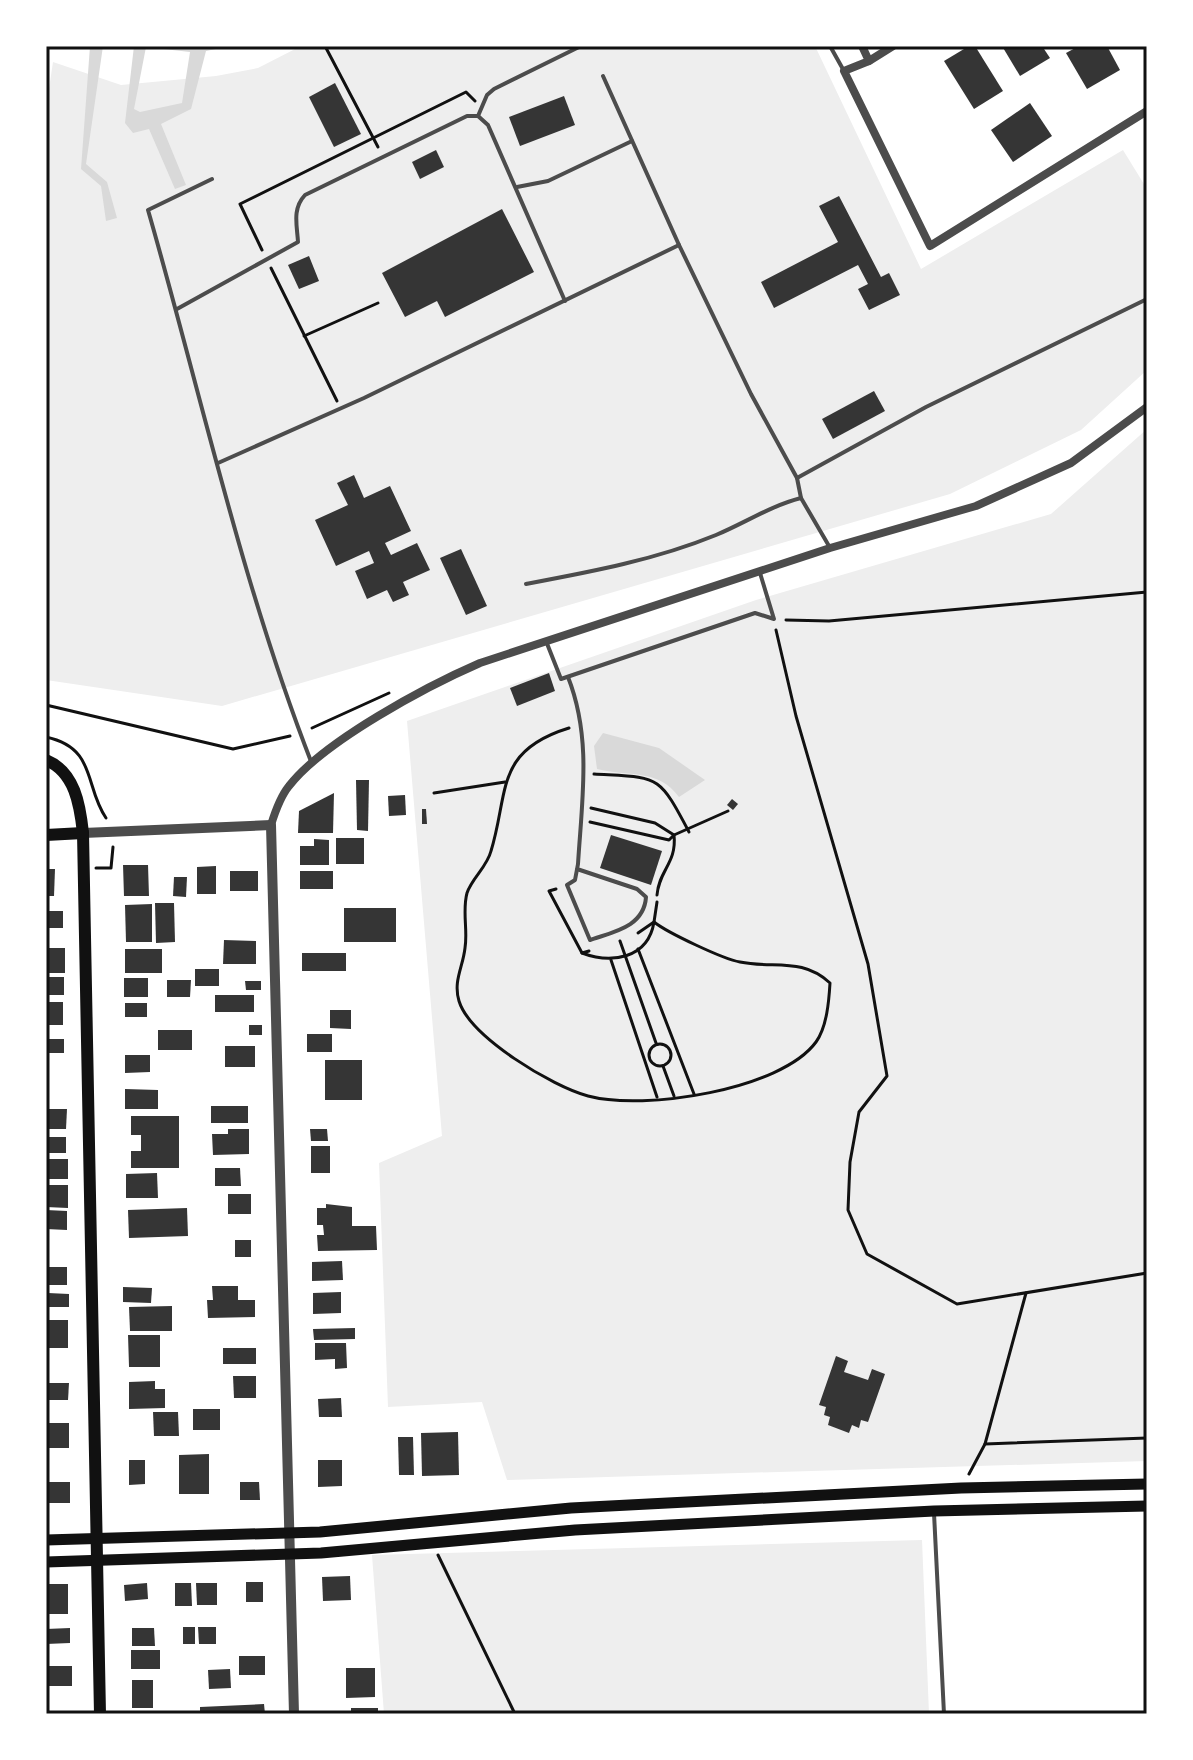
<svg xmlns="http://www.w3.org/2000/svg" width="1193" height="1760" viewBox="0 0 1193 1760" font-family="Roboto,sans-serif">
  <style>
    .green { fill: #eee }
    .water { fill: #d9d9d9; fill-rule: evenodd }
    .building { fill: #353535 }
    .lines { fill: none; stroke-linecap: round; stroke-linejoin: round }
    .path { stroke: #111; stroke-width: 3 }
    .service { stroke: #4c4c4c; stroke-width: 4 }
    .minor { stroke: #4c4c4c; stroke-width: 8 }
    .tertiary { stroke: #4c4c4c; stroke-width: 10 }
    .secondary { stroke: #111; stroke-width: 11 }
    .primary { stroke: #111; stroke-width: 12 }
    .neatline { fill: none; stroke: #111; stroke-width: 3 }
  </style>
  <rect width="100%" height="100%" fill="#fff"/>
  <!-- green -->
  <g class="green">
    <path d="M301,46H815L921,269L1123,150L1147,189V370L1081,430L950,494L222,706L46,680V109L53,62L121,85L216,76L258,68Z"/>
    <path d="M1147,429V1461L507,1480L482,1402L388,1407L379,1163L442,1136L407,721L756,600L1051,514Z"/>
    <path d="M922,1540L929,1714H384L372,1555Z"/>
  </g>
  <!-- water -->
  <g class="water">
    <path d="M90,46H103L86,164L107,182L117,218L106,221L101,186L81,169Z"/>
    <path d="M134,46H231L206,51L191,109L161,124L186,185L175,189L149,129L133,133L125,123ZM146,47L190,52L182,103L140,112L134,109Z"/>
    <path d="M603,733L659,748L705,780L679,797C658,768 628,777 597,769L594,746Z"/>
  </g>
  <!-- building -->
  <g class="building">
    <path d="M969,46H975L1003,91L974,109L944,61Z"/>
    <path d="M1002,46H1042L1050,58L1020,76Z"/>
    <path d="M1079,46H1107L1120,70L1087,89L1066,53Z"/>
    <path d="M335,83L361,134L334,147L309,97Z"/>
    <path d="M564,96L575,125L520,146L509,117Z"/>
    <path d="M1030,103L1052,136L1013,162L991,130Z"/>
    <path d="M436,150L444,167L420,179L412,162Z"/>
    <path d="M839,196L881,277L889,273L900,295L869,310L858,289L868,284L858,265L774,308L761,282L838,242L819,206Z"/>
    <path d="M502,209L534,272L445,317L437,301L405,317L382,273Z"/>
    <path d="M309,256L319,281L299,289L288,265Z"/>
    <path d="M874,391L885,411L833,439L822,419Z"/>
    <path d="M354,475L364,498L390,486L411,531L385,543L391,555L417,543L430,570L403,582L409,595L393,602L387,590L367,599L355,571L374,563L369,551L336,566L315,520L348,505L337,483Z"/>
    <path d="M461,549L487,606L466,615L440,558Z"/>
    <path d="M549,673L555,691L517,706L510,688Z"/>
    <path d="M356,780H369L368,831L357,830Z"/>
    <path d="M334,793L333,833H298L299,811Z"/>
    <path d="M405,795L406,815L389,816L388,796Z"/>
    <path d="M732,799L738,804L733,810L727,805Z"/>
    <path d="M422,809H426L427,824H422Z"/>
    <path d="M611,835L662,851L651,885L600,868Z"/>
    <rect x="336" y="838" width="28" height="26"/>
    <path d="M314,839L329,840V865H300V846H314Z"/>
    <path d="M123,865H148L149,896H124Z"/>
    <path d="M216,866V894H197V867Z"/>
    <path d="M46,869H55L54,896H46Z"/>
    <rect x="230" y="871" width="28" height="20"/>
    <rect x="300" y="871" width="33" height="18"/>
    <path d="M174,877H187L186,897L173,896Z"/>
    <path d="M155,903H174L175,942L156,943Z"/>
    <path d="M152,904V942H126L125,905Z"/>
    <rect x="344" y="908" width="52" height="34"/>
    <rect x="46" y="911" width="17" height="17"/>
    <path d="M224,940L256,941V964H223Z"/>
    <rect x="46" y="948" width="19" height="25"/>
    <rect x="125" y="949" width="37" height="24"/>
    <rect x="302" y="953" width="44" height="18"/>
    <rect x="195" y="969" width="24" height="17"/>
    <rect x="46" y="977" width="18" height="18"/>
    <rect x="124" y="978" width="24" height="19"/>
    <path d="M167,980H191L190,997H167Z"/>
    <path d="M245,981H261V990H246Z"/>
    <rect x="215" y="995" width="39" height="17"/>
    <rect x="46" y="1002" width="17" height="23"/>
    <rect x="125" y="1003" width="22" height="14"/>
    <path d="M330,1010H351V1029L330,1028Z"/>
    <rect x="249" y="1025" width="13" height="10"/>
    <rect x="158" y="1030" width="34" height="20"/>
    <rect x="307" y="1034" width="25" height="18"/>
    <rect x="46" y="1039" width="18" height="14"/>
    <rect x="225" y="1046" width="30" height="21"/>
    <path d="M125,1055H150V1072L125,1073Z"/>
    <rect x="325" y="1060" width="37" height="40"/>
    <path d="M125,1089L158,1090V1109H125Z"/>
    <rect x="211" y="1106" width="37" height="17"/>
    <path d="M46,1109H67L66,1129H46Z"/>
    <path d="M131,1116H179V1168H131V1151H141V1135H131Z"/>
    <path d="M228,1129H249V1154L213,1155L212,1134H228Z"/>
    <path d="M310,1129H327L328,1141H311Z"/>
    <rect x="46" y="1137" width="20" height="16"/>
    <rect x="311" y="1146" width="19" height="27"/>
    <rect x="46" y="1159" width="22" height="20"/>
    <path d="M215,1168H240L241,1186H215Z"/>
    <path d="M157,1173L158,1198H126V1174Z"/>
    <path d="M46,1185H68V1208L46,1207Z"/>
    <rect x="228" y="1194" width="23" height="20"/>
    <path d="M326,1204L352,1207V1226H376L377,1250L318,1251L317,1235H324L323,1225H317V1208H326Z"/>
    <path d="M187,1208L188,1236L129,1238L128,1210Z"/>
    <path d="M46,1210L67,1211V1230L46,1229Z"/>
    <rect x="235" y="1240" width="16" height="17"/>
    <path d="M342,1261L343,1280L312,1281V1262Z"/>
    <rect x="46" y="1267" width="21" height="18"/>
    <path d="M212,1286H238V1300H255V1317L208,1318L207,1300H213Z"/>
    <path d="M123,1287L152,1288L151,1303L123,1302Z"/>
    <path d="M341,1292V1313L313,1314V1293Z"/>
    <path d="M48,1293L69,1294V1307H48Z"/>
    <path d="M172,1306V1331H130L129,1307Z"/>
    <rect x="46" y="1320" width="22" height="28"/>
    <path d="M355,1328V1339L314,1340L313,1329Z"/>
    <path d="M128,1335H160V1367H129Z"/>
    <path d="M315,1343H346L347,1368L335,1369V1359L315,1360Z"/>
    <rect x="223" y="1348" width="33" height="16"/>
    <path d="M836,1356L848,1361L844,1372L868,1380L872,1369L885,1374L868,1422L861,1420L859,1428L852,1425L849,1433L828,1425L830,1417L824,1415L826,1407L819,1405Z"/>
    <path d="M233,1376H256V1398H234Z"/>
    <path d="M155,1381V1389H165V1408L129,1409V1382Z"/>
    <path d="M46,1383H69L68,1400H46Z"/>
    <path d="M341,1398L342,1417H319L318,1399Z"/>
    <rect x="193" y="1409" width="27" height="21"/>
    <path d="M153,1412H178L179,1436H154Z"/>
    <rect x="46" y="1423" width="23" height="25"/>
    <path d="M458,1432L459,1475L422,1476L421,1433Z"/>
    <path d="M398,1437H413L414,1475H399Z"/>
    <path d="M209,1454V1494H179V1455Z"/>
    <path d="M129,1460H145V1484L129,1485Z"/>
    <path d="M318,1460H342V1486L318,1487Z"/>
    <path d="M46,1482H70V1503H47Z"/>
    <path d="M240,1482H259L260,1500H240Z"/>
    <path d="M350,1576L351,1600L323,1601L322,1577Z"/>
    <rect x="246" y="1582" width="17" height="20"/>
    <path d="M147,1583L148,1599L125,1601L124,1585Z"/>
    <path d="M175,1583H191L192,1606H175Z"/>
    <path d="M196,1583H217V1605H197Z"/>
    <rect x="46" y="1584" width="22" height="30"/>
    <rect x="183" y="1627" width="12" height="17"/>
    <path d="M198,1627H216V1644H199Z"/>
    <path d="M70,1628V1643L46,1644V1629Z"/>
    <path d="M132,1628H154L155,1646H132Z"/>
    <rect x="131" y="1650" width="29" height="19"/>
    <rect x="239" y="1656" width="26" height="19"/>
    <rect x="46" y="1666" width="26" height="20"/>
    <path d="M346,1668H375V1697L346,1698Z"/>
    <path d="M230,1669L231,1688L209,1689L208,1670Z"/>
    <rect x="132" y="1680" width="21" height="28"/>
    <path d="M264,1704L265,1714H200V1707Z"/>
    <rect x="351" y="1708" width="27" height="6"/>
  </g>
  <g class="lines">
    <!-- path -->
    <g class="path">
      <path d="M325,46L378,147"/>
      <path d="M262,250L240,204L466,92L475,101"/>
      <path d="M271,268L337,401"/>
      <path d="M304,336L378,303"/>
      <path d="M786,620L829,621L1147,592"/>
      <path d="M776,630L796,716L868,964L887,1076L859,1112L850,1162L848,1210L867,1254L957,1304L1147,1273"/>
      <path d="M46,705L233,749L290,736"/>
      <path d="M312,728L389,693"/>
      <path d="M569,728C494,751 509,793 491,851C487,867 472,878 467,893C462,911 468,930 465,948C463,967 453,981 459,1001C470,1037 553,1087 588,1096C644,1111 781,1090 816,1042C827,1027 829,1000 830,983C802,957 774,969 740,962C723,959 668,933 654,922C648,959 611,964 582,953"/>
      <path d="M46,737C97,748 84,786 106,818"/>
      <path d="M594,774C659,778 658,773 689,832"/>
      <path d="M434,793L505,782"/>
      <path d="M591,808L655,823L674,835L728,811"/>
      <path d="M590,822L669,840L674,835C677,863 659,870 657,895"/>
      <path d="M96,868H111L113,847"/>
      <path d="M556,889L549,891L582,953L589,951"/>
      <path d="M638,933L654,922L657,902"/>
      <path d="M620,941L656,1043"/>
      <path d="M638,949L694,1094"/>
      <path d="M611,960L657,1097"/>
      <circle cx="660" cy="1055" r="11"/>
      <path d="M663,1066L674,1096"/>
      <path d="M985,1444L1026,1293"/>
      <path d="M969,1474L985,1444L1147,1438"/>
      <path d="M438,1555L515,1714"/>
    </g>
    <!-- service -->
    <g class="service">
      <path d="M830,46L844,71"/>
      <path d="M603,76L679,245L751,394L797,478L801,498L829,546"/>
      <path d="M478,116L487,95L494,89L581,46"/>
      <path d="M212,179L148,210C201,394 242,585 312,764"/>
      <path d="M517,187L548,181L632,141"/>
      <path d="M177,309L298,242C297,225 292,209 305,195L467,116H478L488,125L565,301"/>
      <path d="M218,463L364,398L679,245"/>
      <path d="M797,478L926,407L1147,299"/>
      <path d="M526,584C590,572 655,560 716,535C745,523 770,506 801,498"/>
      <path d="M546,641L561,679L755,613L774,619L760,573"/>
      <path d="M568,677C592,738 582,799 578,864L575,880L567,885L590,940C613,932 644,927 646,897L637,889L577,869"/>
      <path d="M934,1513L944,1714"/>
    </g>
    <!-- minor -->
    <g class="minor">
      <path d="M862,46L869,61L844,71L930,246L1147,111"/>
      <path d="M869,61L893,46"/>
      <path d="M271,825C275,812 280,797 289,786C324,741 427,686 480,663L830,548L976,506L1071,463L1147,407"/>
    </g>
    <!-- tertiary -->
    <path class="tertiary" d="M83,833L271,825L294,1714"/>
    <!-- secondary -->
    <g class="secondary">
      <path d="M46,1540L320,1532L571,1508L961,1488L1147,1484"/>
      <path d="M46,1562L321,1553L575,1530L934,1511L1147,1506"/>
    </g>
    <!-- primary -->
    <g class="primary">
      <path d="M46,760C75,772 80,805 83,833L100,1714"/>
      <path d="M46,835L83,833"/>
    </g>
  </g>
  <!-- border -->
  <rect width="1193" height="1760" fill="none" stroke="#ffffff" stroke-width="96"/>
  <rect x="48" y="48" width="1097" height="1664" class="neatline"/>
</svg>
